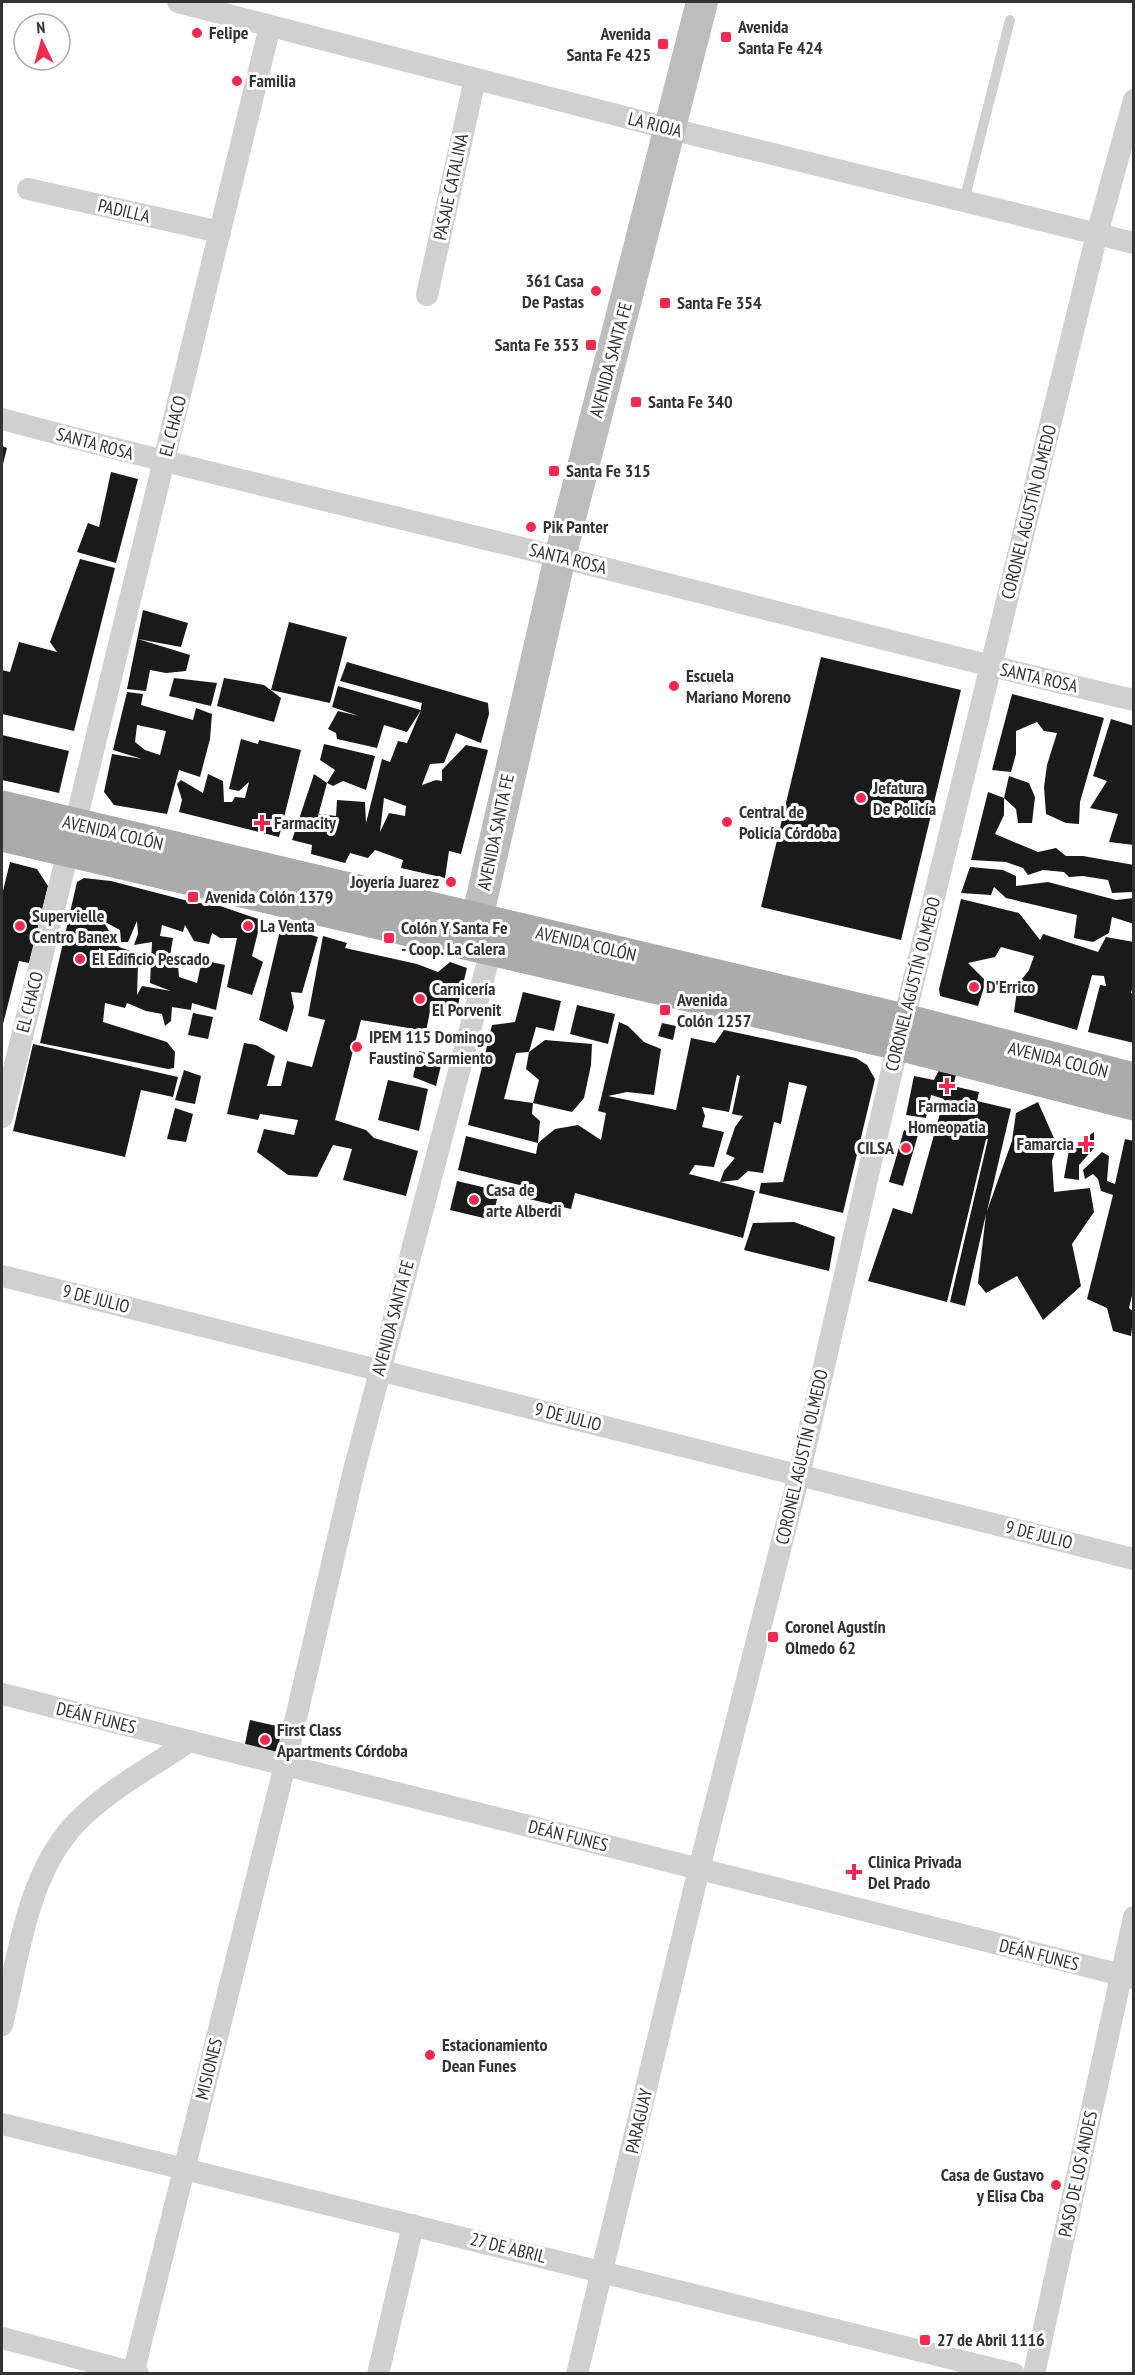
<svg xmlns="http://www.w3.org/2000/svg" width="1135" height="2375" viewBox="0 0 1135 2375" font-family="'PT Sans Narrow',sans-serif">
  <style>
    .building { fill: #1a1a1a; fill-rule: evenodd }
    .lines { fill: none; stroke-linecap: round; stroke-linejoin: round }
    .lane { stroke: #d0d0d0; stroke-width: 10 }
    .street { stroke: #d0d0d0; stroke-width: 22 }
    .secondary { stroke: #bdbdbd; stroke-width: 32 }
    .primary { stroke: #ababab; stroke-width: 33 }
    .poi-dot { fill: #f52950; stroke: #fff; stroke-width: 2 }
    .labels { text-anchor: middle; stroke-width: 6; stroke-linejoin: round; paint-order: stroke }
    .poi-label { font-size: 18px; font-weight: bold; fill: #333; stroke: #fff; text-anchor: start }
    .street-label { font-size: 18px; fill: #333; stroke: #fff }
  </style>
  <rect width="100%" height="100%" fill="#fff"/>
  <!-- building -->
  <g class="building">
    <path d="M2,446L7,448L2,468Z"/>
    <path d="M111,472L138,479L116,563L77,552L88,523L99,527Z"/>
    <path d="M80,559L115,568L74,731L2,714V670L10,672L19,642L57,652L50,642Z"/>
    <path d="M143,610L188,623L181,647L138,639L190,655L186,671L166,673L150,670L146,691L127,689Z"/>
    <path d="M289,622L347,637L330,703L271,690Z"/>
    <path d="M821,657L961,690L901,940L761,907Z"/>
    <path d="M347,662L488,703L489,714L481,743L456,733L444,763L430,764L422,785L436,780L442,781V770L466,745L488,750L461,854L449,851L445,878L401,868L403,860L375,850L368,858L350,853L345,863L311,854L312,845L292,840L314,774L327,783L318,816L320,814L336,816L337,800L365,802L366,823L382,759L390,762L398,741L407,743L421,710L407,732L384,725L377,748L337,739L336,733L328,729L338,711L359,716L332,707L338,686L421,710V707L422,703L340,681ZM384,798L406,806L405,816L389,813L380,832Z"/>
    <path d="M174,678L217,683L211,706L169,696Z"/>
    <path d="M224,678L264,685L281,698L274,722L217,706Z"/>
    <path d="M127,692L143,694L141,705L193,720L196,708L212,714L210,739L200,777L179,770L167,814L114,805L104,792L112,754L142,759L113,750ZM137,725L166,731L160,755L145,750L135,742Z"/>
    <path d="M1012,694L1104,718L1080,802L1079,824L1066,823L1046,814L1044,787L1047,765L1057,733L1044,731L1037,722L1016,731V754L1011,772L992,770Z"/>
    <path d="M1111,719L1134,726V845L1109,842L1118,814L1090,808L1107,781L1093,776Z"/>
    <path d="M2,735L69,751L59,793L2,780Z"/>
    <path d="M241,739L258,744L259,740L301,750L279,837L179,812L182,800L177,784L181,780L203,793L208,774L223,781L224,802H232L235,797L245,798L249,782L239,791L229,789Z"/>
    <path d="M324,744L375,756L366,790L343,781L333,786L327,783L335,770L320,760Z"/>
    <path d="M1009,776L1029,783L1035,797L1032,823H1018L1016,809L1004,798V815L995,834L1038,852L1056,848L1066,856H1083L1134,865L1132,892L1112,893L1108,880L1083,876L1069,877L1064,872L1043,870L1028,875L1023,868L1006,862L971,860L988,792L1004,798Z"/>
    <path d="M10,862L37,869L48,886L29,963L19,961L2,1028V895Z"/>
    <path d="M970,867L1003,870L1016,876V886L1048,882L1116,900L1134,898V924L1112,917L1109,933L1093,942L1074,938L1077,915L1006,898L994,887L991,895L961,893Z"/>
    <path d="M84,878L111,881L192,902L220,906L261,920L252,956L263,962L252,995L227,987L237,938H220L212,933L209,944L194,941L185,925L183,932L162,925L160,936L173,938L169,962L178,966L179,977L197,983L202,960L225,965L216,1010L192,1003L191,1010L172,1007L171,1021L165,1026L162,1014L146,1011L127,1003L125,1008L105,1003L103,1022L167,1042L175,1052L174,1068L168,1069L40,1043L77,882ZM103,921L120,930L121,942H128L137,921L138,934L134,945L152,942L150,983L171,991L142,986L137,995L138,965L141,958L131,951L119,947ZM99,948L110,954L111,965L99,966Z"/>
    <path d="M961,899L1019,913L1040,940L1043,934L1098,952L1106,937L1134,942V982L1131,993L1134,994V1043L1088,1032L1100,985L1106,986L1104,976L1092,975L1077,1030L1014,1012L1018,984L1029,970L1034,956L1001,947L995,957L968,963L986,981L978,1006L940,996L939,989Z"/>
    <path d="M281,926L318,937L302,993L291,992L294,1007L287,1032L259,1020Z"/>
    <path d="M323,936L347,943L345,948L417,964L438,972L450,962L467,968L456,1013L431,1007L426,1031L361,1020L335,1120L366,1130L374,1138L418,1151L406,1196L343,1180L352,1149L333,1145L317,1177L288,1175L257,1152L264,1129L294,1135L298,1120L260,1114L258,1120L227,1114L244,1043L256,1045L275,1056L267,1086H281L287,1061L312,1067L325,1020L308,1016Z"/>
    <path d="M523,992L561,1001L554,1031L536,1027L529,1052L516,1053L504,1099L533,1103L532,1114L540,1121L538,1143L555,1129L578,1125L601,1140L606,1113L598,1111L619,1022L628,1026L644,1042L661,1049L654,1095L627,1092L608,1096L676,1110L691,1038L715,1043L724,1030L856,1058L867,1065L875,1079L843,1213L759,1193L761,1183L783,1182L807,1086L789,1082L781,1124L774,1122L763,1173L748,1171L738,1180L720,1182L724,1171L735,1158L726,1154L735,1127L743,1116L732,1114L740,1076L737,1075L729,1112L702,1107L705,1116L702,1127L724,1132L714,1167L695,1165L689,1174L755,1191L743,1238L575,1193L571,1209L525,1198L528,1187L458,1170L466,1136L536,1154L538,1143L468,1125L492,1025L515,1022Z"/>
    <path d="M577,1005L615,1014L608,1044L570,1034Z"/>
    <path d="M193,1013L213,1017L208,1039L188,1035Z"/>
    <path d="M662,1023L676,1026L673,1040L658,1036Z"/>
    <path d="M545,1040L592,1044L591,1065L584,1098L572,1112L533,1103L539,1080L526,1069L529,1052Z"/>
    <path d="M33,1044L178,1077L173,1097L141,1090L125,1157L13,1131Z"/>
    <path d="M419,1051L443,1057L436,1086L413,1077Z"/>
    <path d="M184,1070L201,1076L195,1104L175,1100Z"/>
    <path d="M939,1070L956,1075L953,1086L979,1092L977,1101L1011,1109L987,1211L1012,1141L1016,1113L1038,1102L1057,1145L1052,1161L1054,1192L1090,1188L1094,1212L1072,1244L1081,1286L1043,1320L1017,1276L986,1293L978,1283L986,1214L965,1306L950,1302L988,1139H986L947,1302L868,1281L893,1208L912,1214L944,1099L931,1095L926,1118L906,1115L914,1076L934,1080Z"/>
    <path d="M388,1080L428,1089L419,1131L378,1120Z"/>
    <path d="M175,1108L193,1114L186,1142L167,1139Z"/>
    <path d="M904,1130L918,1135L903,1186L889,1182Z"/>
    <path d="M1094,1132V1148L1079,1165V1180L1064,1178L1069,1150Z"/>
    <path d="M1125,1139L1134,1141V1287L1129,1308L1134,1312L1131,1336L1113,1331L1107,1308L1087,1299L1113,1195L1101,1191L1098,1179L1093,1174L1085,1179L1083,1170L1102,1152L1109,1156L1107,1181L1115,1184Z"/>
    <path d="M457,1181L499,1191L492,1220L450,1210Z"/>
    <path d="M794,1222L835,1237L829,1271L744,1250L753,1223Z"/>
    <path d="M250,1720L286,1728L279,1761L243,1753Z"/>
  </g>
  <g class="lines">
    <!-- lane -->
    <path class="lane" d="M964,201L1010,20"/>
    <!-- street -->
    <g class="street">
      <path d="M178,2L671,129L1134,243"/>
      <path d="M28,189L220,232"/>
      <path d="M427,295L475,79"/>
      <path d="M2,419C187,469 373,511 559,557C751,604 941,656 1134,700"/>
      <path d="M75,825L270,26"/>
      <path d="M2,1117L68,852"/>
      <path d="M2,1276L1134,1559"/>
      <path d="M2,1694L1134,1978"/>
      <path d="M2,2025C19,1956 27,1869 81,1818C113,1787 153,1766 190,1741"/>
      <path d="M2,2124L1014,2374"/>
      <path d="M2,2338L138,2374"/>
      <path d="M133,2374L285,1765L354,1470L491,950"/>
      <path d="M378,2374L413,2225"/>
      <path d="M577,2374L699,1869L799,1475L898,1044L1097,234L1134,100"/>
      <path d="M1034,2374L1134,1917"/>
    </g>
    <!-- secondary -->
    <path class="secondary" d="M488,944L477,919L560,557L702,2"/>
    <!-- primary -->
    <g class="primary">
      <path d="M2,807L904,1020L1134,1079"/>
      <path d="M2,835L898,1044L1134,1104"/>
    </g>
  </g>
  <!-- markers -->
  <g class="poi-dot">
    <circle cx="197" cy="33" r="6"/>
    <rect x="720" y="31" width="12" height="12" rx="3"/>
    <rect x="657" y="38" width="12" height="12" rx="3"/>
    <circle cx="237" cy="81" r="6"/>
    <circle cx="596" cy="291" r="6"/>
    <rect x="659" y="297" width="12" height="12" rx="3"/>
    <rect x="585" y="339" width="12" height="12" rx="3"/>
    <rect x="630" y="396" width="12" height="12" rx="3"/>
    <rect x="548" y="465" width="12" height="12" rx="3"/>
    <circle cx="531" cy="527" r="6"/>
    <circle cx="674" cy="686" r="6"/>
    <circle cx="861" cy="798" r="6"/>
    <circle cx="727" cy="822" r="6"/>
    <path d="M259 814h6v6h6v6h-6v6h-6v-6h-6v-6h6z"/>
    <circle cx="451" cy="882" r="6"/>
    <rect x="187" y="891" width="12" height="12" rx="3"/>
    <circle cx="20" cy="926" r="6"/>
    <circle cx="248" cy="926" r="6"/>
    <rect x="383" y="932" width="12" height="12" rx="3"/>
    <circle cx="80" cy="959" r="6"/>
    <circle cx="974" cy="987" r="6"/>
    <circle cx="420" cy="999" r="6"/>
    <rect x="659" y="1004" width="12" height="12" rx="3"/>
    <circle cx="357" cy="1047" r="6"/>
    <path d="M944 1077h6v6h6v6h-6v6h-6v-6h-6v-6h6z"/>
    <path d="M1083 1135h6v6h6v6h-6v6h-6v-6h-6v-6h6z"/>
    <circle cx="906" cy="1148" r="6"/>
    <circle cx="474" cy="1200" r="6"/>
    <rect x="767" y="1631" width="12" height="12" rx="3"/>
    <circle cx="265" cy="1740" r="6"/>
    <path d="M851 1863h6v6h6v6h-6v6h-6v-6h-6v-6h6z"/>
    <circle cx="430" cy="2055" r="6"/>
    <circle cx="1056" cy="2185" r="6"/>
    <rect x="919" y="2334" width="12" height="12" rx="3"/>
  </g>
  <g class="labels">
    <!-- poi labels -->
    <g class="poi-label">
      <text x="738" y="33">Avenida<tspan x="738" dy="21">Santa Fe 424</tspan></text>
      <text x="209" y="39">Felipe</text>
      <text x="651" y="40" text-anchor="end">Avenida<tspan x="651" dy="21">Santa Fe 425</tspan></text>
      <text x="249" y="87">Familia</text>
      <text x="584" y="287" text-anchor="end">361 Casa<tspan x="584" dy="21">De Pastas</tspan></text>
      <text x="677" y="309">Santa Fe 354</text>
      <text x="579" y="351" text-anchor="end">Santa Fe 353</text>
      <text x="648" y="408">Santa Fe 340</text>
      <text x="566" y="477">Santa Fe 315</text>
      <text x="543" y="533">Pik Panter</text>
      <text x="686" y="682">Escuela<tspan x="686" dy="21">Mariano Moreno</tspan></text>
      <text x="873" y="794">Jefatura<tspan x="873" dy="21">De Policía</tspan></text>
      <text x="739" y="818">Central de<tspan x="739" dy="21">Policía Córdoba</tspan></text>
      <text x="274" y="829">Farmacity</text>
      <text x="439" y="888" text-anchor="end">Joyería Juarez</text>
      <text x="205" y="903">Avenida Colón 1379</text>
      <text x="32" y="922">Supervielle<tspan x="32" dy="21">Centro Banex</tspan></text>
      <text x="260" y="932">La Venta</text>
      <text x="401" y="934">Colón Y Santa Fe<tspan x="401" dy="21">- Coop. La Calera</tspan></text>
      <text x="92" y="965">El Edificio Pescado</text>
      <text x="986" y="993">D'Errico</text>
      <text x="432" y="995">Carnicería<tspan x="432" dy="21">El Porvenit</tspan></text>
      <text x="677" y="1006">Avenida<tspan x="677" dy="21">Colón 1257</tspan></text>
      <text x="369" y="1043">IPEM 115 Domingo<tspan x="369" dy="21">Faustino Sarmiento</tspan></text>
      <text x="947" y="1112" text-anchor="middle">Farmacia<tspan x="947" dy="21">Homeopatia</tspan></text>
      <text x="1074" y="1150" text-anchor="end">Famarcia</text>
      <text x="894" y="1154" text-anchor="end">CILSA</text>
      <text x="486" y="1196">Casa de<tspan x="486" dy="21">arte Alberdi</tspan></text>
      <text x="785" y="1633">Coronel Agustín<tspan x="785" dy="21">Olmedo 62</tspan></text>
      <text x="277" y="1736">First Class<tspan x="277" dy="21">Apartments Córdoba</tspan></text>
      <text x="868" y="1868">Clinica Privada<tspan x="868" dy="21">Del Prado</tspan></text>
      <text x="442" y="2051">Estacionamiento<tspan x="442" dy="21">Dean Funes</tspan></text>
      <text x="1044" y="2181" text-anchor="end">Casa de Gustavo<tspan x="1044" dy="21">y Elisa Cba</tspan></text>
      <text x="937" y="2346">27 de Abril 1116</text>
    </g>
    <!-- street labels -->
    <g class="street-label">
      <text transform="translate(655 125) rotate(14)" y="6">LA RIOJA</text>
      <text transform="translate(451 187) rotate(-78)" y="6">PASAJE CATALINA</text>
      <text transform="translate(124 211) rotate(13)" y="6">PADILLA</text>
      <text transform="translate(611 360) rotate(-75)" y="6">AVENIDA SANTA FE</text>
      <text transform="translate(173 426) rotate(-76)" y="6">EL CHACO</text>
      <text transform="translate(95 444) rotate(15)" y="6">SANTA ROSA</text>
      <text transform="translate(1029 512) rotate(-76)" y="6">CORONEL AGUSTÍN OLMEDO</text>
      <text transform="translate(568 559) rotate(14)" y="6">SANTA ROSA</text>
      <text transform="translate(1039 678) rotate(13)" y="6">SANTA ROSA</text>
      <text transform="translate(496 832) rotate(-78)" y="6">AVENIDA SANTA FE</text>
      <text transform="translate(113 833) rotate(13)" y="6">AVENIDA COLÓN</text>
      <text transform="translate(586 944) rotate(13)" y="6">AVENIDA COLÓN</text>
      <text transform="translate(913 984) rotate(-76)" y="6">CORONEL AGUSTÍN OLMEDO</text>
      <text transform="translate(30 1002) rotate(-76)" y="6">EL CHACO</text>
      <text transform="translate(1058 1060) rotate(14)" y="6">AVENIDA COLÓN</text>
      <text transform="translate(96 1299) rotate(14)" y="6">9 DE JULIO</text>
      <text transform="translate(393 1318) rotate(-75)" y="6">AVENIDA SANTA FE</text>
      <text transform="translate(568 1417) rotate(14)" y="6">9 DE JULIO</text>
      <text transform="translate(802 1457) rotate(-77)" y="6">CORONEL AGUSTÍN OLMEDO</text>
      <text transform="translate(1039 1535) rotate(14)" y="6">9 DE JULIO</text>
      <text transform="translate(96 1718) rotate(14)" y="6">DEÁN FUNES</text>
      <text transform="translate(568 1836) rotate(14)" y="6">DEÁN FUNES</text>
      <text transform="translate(1039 1955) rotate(14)" y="6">DEÁN FUNES</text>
      <text transform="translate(209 2069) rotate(-76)" y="6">MISIONES</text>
      <text transform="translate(639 2121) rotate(-77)" y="6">PARAGUAY</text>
      <text transform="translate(1078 2174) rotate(-78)" y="6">PASO DE LOS ANDES</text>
      <text transform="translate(508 2248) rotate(14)" y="6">27 DE ABRIL</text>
    </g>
  </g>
  <!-- border -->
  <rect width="1135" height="2375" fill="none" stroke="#333333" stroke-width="6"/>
  <!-- north arrow -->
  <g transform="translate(42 42) rotate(355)"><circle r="28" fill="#ffffff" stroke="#adadad" stroke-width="1.5"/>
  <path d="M0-4.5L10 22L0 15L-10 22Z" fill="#f52950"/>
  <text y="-9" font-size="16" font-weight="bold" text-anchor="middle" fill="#333333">N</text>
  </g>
</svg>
